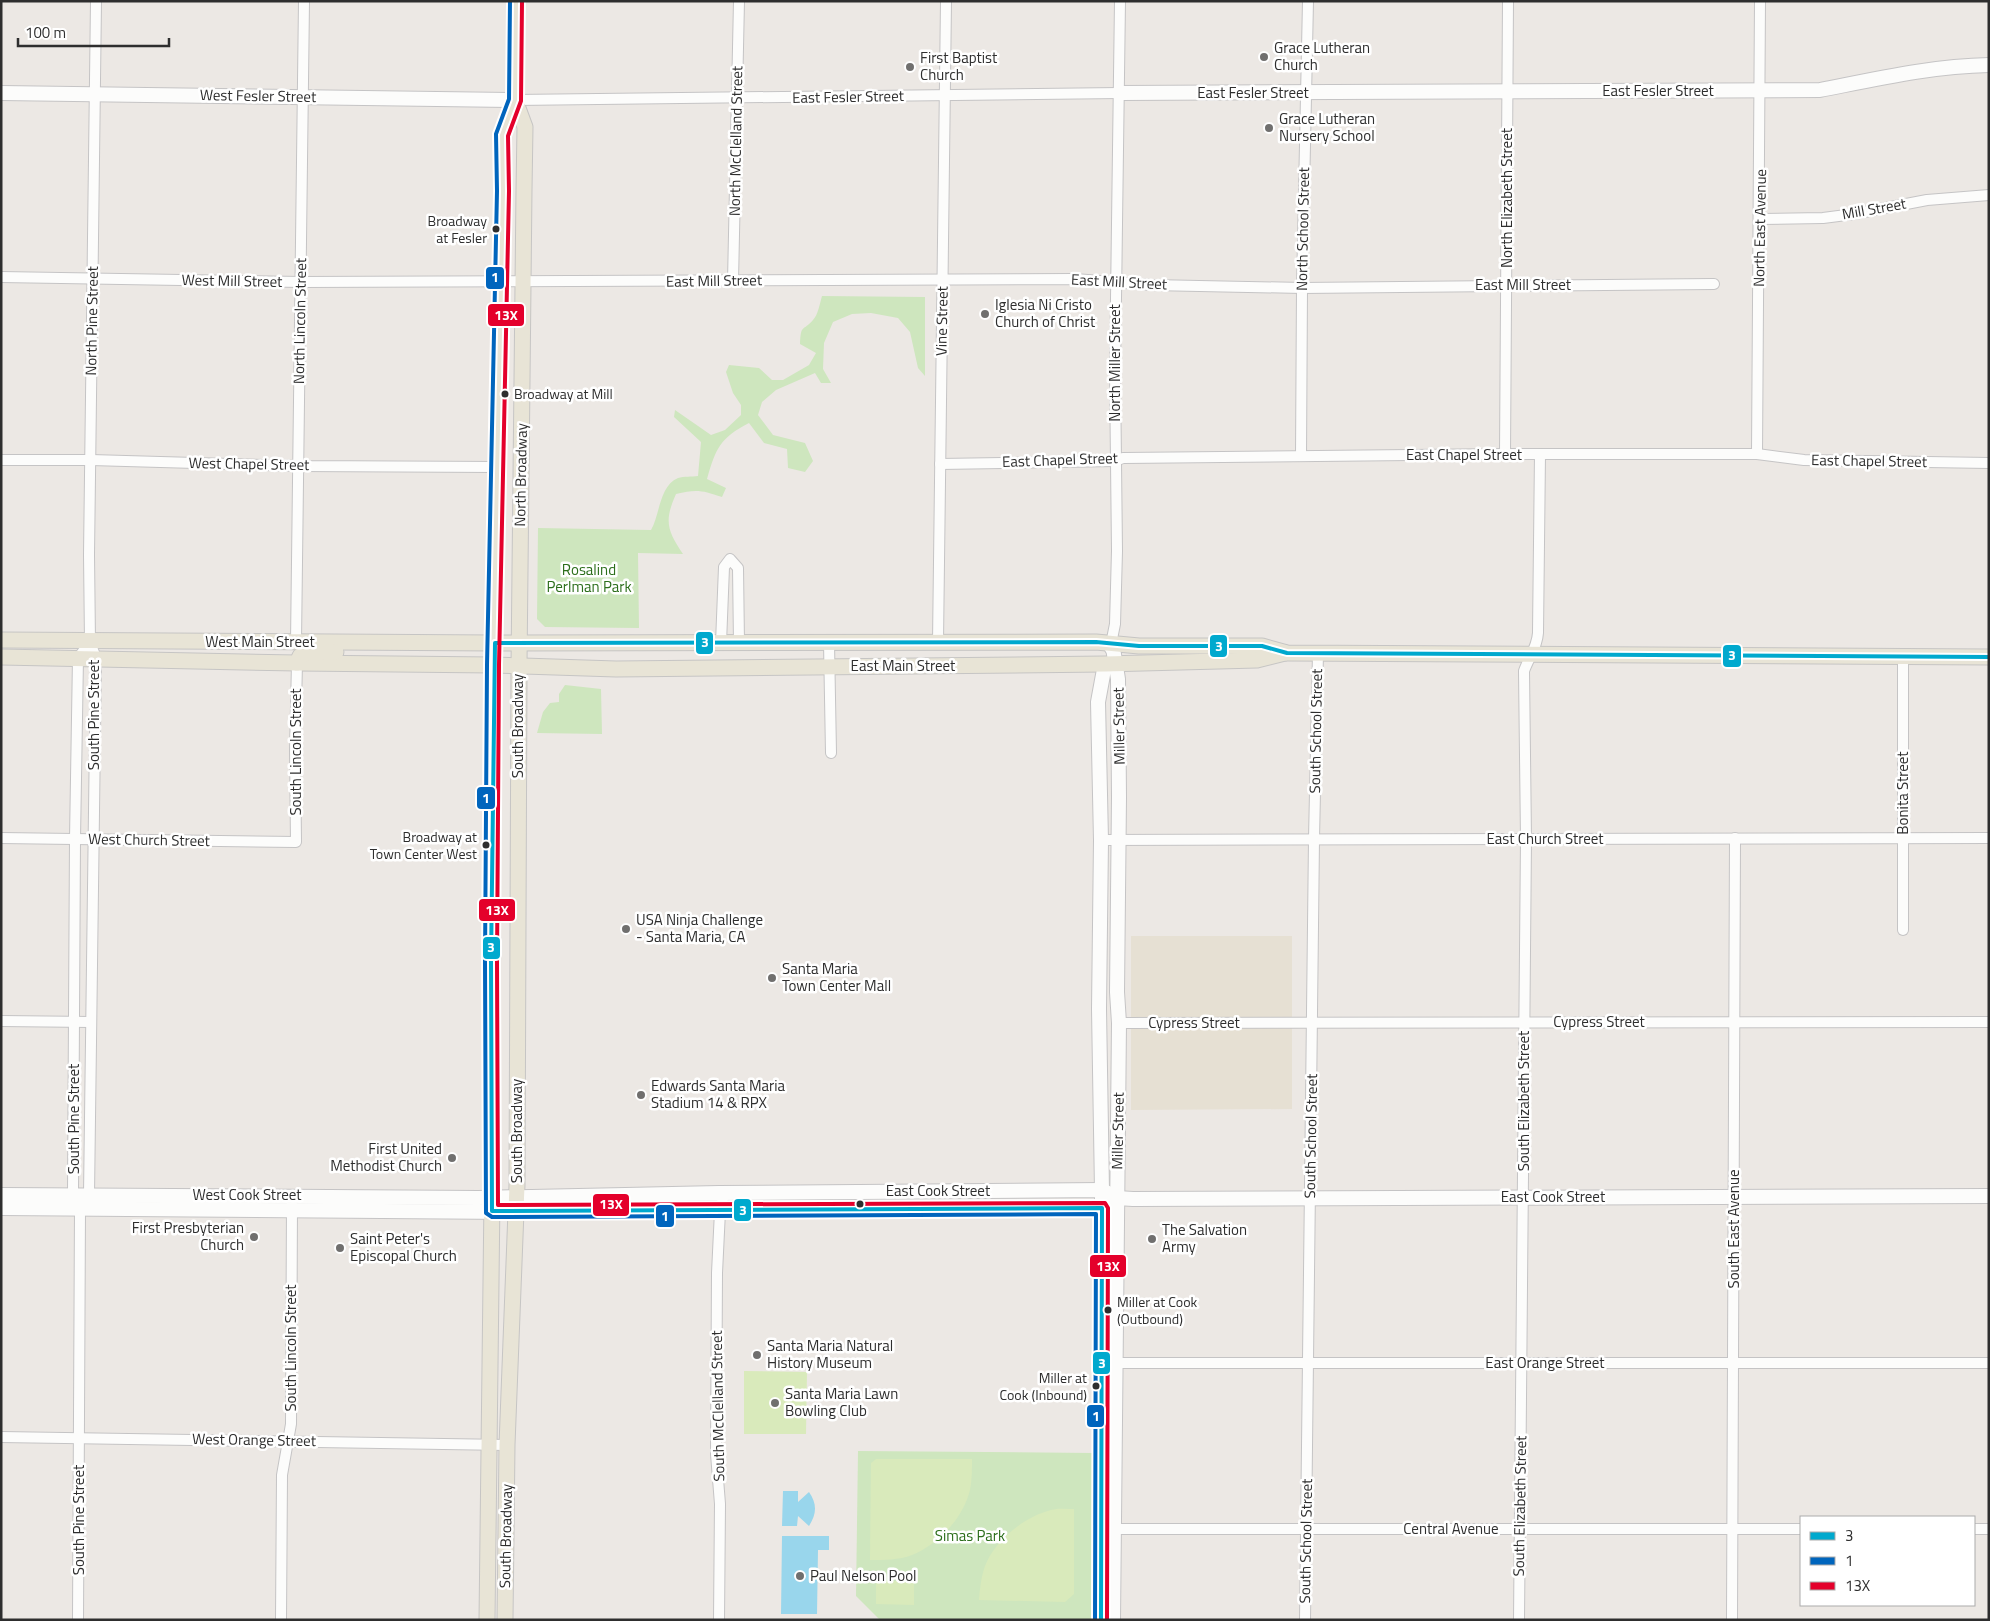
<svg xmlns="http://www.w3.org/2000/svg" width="1990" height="1621" viewBox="0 0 1990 1621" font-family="'Titillium Web',sans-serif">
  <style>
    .education { fill: #e6e0d3 }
    .green { fill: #cee6be }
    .pitch { fill: #d9eabb }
    .water { fill: #99d6ec }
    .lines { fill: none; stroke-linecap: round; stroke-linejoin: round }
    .street-casing { stroke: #c5c4c5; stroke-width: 12 }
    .secondary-casing { stroke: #c5c4c5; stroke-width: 16 }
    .primary-casing { stroke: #c6c5c4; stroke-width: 17 }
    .street { stroke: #fcfcfb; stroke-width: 10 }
    .secondary { stroke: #fcfcfb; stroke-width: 14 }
    .primary { stroke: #e8e4d6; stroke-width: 15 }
    .bus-1-casing { stroke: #fff; stroke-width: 8 }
    .bus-2-casing { stroke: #fff; stroke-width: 8 }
    .bus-3-casing { stroke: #fff; stroke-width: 8 }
    .bus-1 { stroke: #00a9ce; stroke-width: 4 }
    .bus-2 { stroke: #0065bd; stroke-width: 4 }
    .bus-3 { stroke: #e4002b; stroke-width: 4 }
    .poi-dot { fill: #706f6e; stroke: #fff; stroke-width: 2 }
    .bus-dot { fill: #2e2e2e; stroke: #fff; stroke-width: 2 }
    .labels { text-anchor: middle; stroke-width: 5; stroke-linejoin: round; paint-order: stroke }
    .bus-label { font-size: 14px; fill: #2e2e2e; stroke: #fff; text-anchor: end }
    .poi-label { font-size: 15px; fill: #2e2e2e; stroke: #fff; text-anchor: start }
    .street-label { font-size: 15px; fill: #2e2e2e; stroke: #fff }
    .park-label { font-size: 15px; fill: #2c6e1b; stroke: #fff }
    .line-badge { stroke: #fff; stroke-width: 2 }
    .badge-label { font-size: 14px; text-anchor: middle; font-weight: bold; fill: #fff }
  </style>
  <rect width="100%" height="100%" fill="#ece8e4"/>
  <!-- education -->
  <path class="education" d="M1131,936H1292V1109L1131,1110Z"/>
  <!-- green -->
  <g class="green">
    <path d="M822,296L925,297V376L918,368L910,332L898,318L871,313L852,314L833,322L824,343L823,369L831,383H821L815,373L776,390L762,402L758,415L773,435L805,443L813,461L805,472L788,468L787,449L764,443L749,423C720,438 716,448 707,479L726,488L722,497C702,490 696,489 676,494C664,521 667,530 683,554L638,553L639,628L545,627L537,619L538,528L651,530C660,515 659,486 678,478C684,476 692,477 698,476L701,442L674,417L675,410L711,435L725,430L741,415V405L733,393L726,372L729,365L759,368L772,380H783L809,365L816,353L800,344C801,323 803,332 813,320C818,315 820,303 822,296Z"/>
    <path d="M565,685L601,689L602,734L537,733L543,712L550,703L559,702V694Z"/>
    <path d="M858,1451L1094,1453L1093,1620H880L856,1596Z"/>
  </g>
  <!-- pitch -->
  <g class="pitch">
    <path d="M744,1371L807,1372L806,1434H744Z"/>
    <path d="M876,1459H972C972,1469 972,1480 970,1490C963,1518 939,1544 912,1555C899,1560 884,1560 870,1560L871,1463Z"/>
    <path d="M1074,1509V1594L1065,1602L979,1600C980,1589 981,1577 985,1566C995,1540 1024,1517 1051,1510C1058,1508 1067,1509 1074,1509Z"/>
    <path d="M876,1581H914V1605L876,1604Z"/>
  </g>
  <!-- water -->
  <g class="water">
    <path d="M783,1491H798V1502L809,1492C817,1504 817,1513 809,1526L798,1516L797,1526H782Z"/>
    <path d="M782,1536H829V1550H818L817,1614H781Z"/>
  </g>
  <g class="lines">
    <defs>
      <g id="street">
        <path d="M515,100L1120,93"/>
        <path d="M1760,219L1823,218L1854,214L1927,200L1989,195"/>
        <path d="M1,277L301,282L1075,279L1151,285L1302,288L1714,284"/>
        <path d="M733,281L739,1"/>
        <path d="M1505,454L1508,1"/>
        <path d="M1757,454L1760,1"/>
        <path d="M1301,456L1302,288L1308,1"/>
        <path d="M1,460H91L299,466L497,467"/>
        <path d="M940,464L1115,461L1123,458L1505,454H1757L1804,460L1989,463"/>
        <path d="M296,642L304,1"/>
        <path d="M938,642L946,1"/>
        <path d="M721,643L724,567L730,559L738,568L739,643"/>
        <path d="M829,643L831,753"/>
        <path d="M1110,649L1115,624L1117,551L1115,373L1120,1"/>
        <path d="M1,838L296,842L295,750L297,663"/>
        <path d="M1101,840L1989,838"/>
        <path d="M1903,930V655"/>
        <path d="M1,1021L91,1022"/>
        <path d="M1119,1023L1989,1022"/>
        <path d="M85,1201L89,1195L96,658L90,642L89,555L96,1"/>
        <path d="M1110,1363H1989"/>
        <path d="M1,1437L507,1445"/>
        <path d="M1107,1529H1801"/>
        <path d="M1974,1529H1989"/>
        <path d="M78,1620L80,1210L73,1195L75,839L78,658L90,642"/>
        <path d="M281,1620L282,1475L291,1424L292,1204"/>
        <path d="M719,1620L720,1504L716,1454L717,1273L720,1211L724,1193"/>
        <path d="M1305,1620L1314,839L1318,653"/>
        <path d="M1519,1620L1526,839L1524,671C1529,657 1537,648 1538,633L1540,454"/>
        <path d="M1732,1620L1735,838"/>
      </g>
      <g id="secondary">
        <path d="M1,93L515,100"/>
        <path d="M1120,93L1820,90C1876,79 1932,66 1989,65"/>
        <path d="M1112,642L1118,679L1119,797L1117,992L1119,1023L1113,1620"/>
        <path d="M1,1195L478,1198L719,1193L1102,1190L1117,1198L1133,1199L1989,1196"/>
        <path d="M1,1208L516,1212L1079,1208H1102L1117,1198"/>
        <path d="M1101,1620L1102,1190L1099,1009L1101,840L1098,702L1105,664"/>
      </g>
      <g id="primary">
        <path d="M1,640L495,643L1096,642L1139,646H1262L1287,653L1989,657"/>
        <path d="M1,657L297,663L493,665L616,669L1105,664L1257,660L1285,653"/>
        <path d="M297,663L300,656L306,653L336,652"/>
        <path d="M487,1620L492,1197L491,962L493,665L503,191L502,135L515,100L516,1"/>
        <path d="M505,1620L507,1445L517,1185L519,666L524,190L525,127L515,100"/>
      </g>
    </defs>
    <!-- street casing -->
    <use href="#street" class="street-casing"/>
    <!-- secondary casing -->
    <use href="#secondary" class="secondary-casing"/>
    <!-- primary casing -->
    <use href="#primary" class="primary-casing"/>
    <!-- street -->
    <use href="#street" class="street"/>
    <!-- secondary -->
    <use href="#secondary" class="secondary"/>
    <!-- primary -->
    <use href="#primary" class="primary"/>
    <defs>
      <path id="bus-1" d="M1101,1620L1102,1208L492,1211L491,962L495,643L1096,642L1139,646H1262L1287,653L1989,657"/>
      <path id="bus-2" d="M510,1L509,99L496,134L497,191L487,665L485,962L486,1213L492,1217L1096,1214L1095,1620"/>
      <path id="bus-3" d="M522,1L521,101L508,136L509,191L499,665L497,962L498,1205L1105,1203L1108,1208L1107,1620"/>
    </defs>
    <!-- bus-1 casing -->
    <use href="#bus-1" class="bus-1-casing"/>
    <!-- bus-2 casing -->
    <use href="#bus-2" class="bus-2-casing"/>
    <!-- bus-3 casing -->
    <use href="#bus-3" class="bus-3-casing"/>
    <!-- bus-1 -->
    <use href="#bus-1" class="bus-1"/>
    <!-- bus-2 -->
    <use href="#bus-2" class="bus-2"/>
    <!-- bus-3 -->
    <use href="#bus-3" class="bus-3"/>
  </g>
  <!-- markers -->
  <g class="poi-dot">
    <circle cx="1264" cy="57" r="5"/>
    <circle cx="910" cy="67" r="5"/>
    <circle cx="1269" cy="128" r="5"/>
    <circle cx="985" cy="314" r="5"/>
    <circle cx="626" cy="929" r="5"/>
    <circle cx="772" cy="978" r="5"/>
    <circle cx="641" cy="1095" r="5"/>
    <circle cx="452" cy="1158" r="5"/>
    <circle cx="254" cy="1237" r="5"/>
    <circle cx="1152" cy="1239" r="5"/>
    <circle cx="340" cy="1248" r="5"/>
    <circle cx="757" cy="1355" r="5"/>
    <circle cx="775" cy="1403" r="5"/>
    <circle cx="800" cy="1576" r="5"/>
  </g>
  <g class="bus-dot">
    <circle cx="496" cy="229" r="4.5"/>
    <circle cx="505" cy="394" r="4.5"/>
    <circle cx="486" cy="845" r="4.5"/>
    <circle cx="860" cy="1204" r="4.5"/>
    <circle cx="1108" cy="1310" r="4.5"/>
    <circle cx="1096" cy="1386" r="4.5"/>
  </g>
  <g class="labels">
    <!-- bus labels -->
    <g class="bus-label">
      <text x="487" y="226">Broadway<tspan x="487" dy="17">at Fesler</tspan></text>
      <text x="514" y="399" text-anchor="start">Broadway at Mill</text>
      <text x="477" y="842">Broadway at<tspan x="477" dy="17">Town Center West</tspan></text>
      <text x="1117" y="1307" text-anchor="start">Miller at Cook<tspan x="1117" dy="17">(Outbound)</tspan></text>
      <text x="1087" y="1383">Miller at<tspan x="1087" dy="17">Cook (Inbound)</tspan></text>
    </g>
    <!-- poi labels -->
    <g class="poi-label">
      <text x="1274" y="53">Grace Lutheran<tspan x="1274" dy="17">Church</tspan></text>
      <text x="920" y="63">First Baptist<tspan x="920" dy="17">Church</tspan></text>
      <text x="1279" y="124">Grace Lutheran<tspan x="1279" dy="17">Nursery School</tspan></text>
      <text x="995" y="310">Iglesia Ni Cristo<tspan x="995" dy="17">Church of Christ</tspan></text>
      <text x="636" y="925">USA Ninja Challenge<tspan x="636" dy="17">- Santa Maria, CA</tspan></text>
      <text x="782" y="974">Santa Maria<tspan x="782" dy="17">Town Center Mall</tspan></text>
      <text x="651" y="1091">Edwards Santa Maria<tspan x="651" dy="17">Stadium 14 &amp; RPX</tspan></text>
      <text x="442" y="1154" text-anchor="end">First United<tspan x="442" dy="17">Methodist Church</tspan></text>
      <text x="244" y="1233" text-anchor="end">First Presbyterian<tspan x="244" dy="17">Church</tspan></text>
      <text x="1162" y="1235">The Salvation<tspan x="1162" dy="17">Army</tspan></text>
      <text x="350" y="1244">Saint Peter's<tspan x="350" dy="17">Episcopal Church</tspan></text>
      <text x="767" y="1351">Santa Maria Natural<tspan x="767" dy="17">History Museum</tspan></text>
      <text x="785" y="1399">Santa Maria Lawn<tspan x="785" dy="17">Bowling Club</tspan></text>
      <text x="810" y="1581">Paul Nelson Pool</text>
    </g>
    <!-- street labels -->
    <g class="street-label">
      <text x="1658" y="96">East Fesler Street</text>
      <text x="1253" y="98">East Fesler Street</text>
      <text transform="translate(258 96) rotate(1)" y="5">West Fesler Street</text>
      <text transform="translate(848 97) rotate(-1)" y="5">East Fesler Street</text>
      <text transform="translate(736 141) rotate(-89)" y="5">North McClelland Street</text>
      <text transform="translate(1507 198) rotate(-90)" y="5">North Elizabeth Street</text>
      <text transform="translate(1874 209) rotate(-10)" y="5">Mill Street</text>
      <text transform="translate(1760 228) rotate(-89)" y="5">North East Avenue</text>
      <text transform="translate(1303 229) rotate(-89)" y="5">North School Street</text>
      <text transform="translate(232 281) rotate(1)" y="5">West Mill Street</text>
      <text transform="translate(714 281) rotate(-1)" y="5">East Mill Street</text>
      <text transform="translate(1119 282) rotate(3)" y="5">East Mill Street</text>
      <text x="1523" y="290">East Mill Street</text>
      <text transform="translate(92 321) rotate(-89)" y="5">North Pine Street</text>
      <text transform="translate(300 321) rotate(-89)" y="5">North Lincoln Street</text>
      <text transform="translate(942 321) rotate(-89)" y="5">Vine Street</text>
      <text transform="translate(1115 363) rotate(-90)" y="5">North Miller Street</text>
      <text x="1464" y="460">East Chapel Street</text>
      <text transform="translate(1060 460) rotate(-2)" y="5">East Chapel Street</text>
      <text transform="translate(1869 461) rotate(1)" y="5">East Chapel Street</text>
      <text transform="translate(249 464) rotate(1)" y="5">West Chapel Street</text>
      <text transform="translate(521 475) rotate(-89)" y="5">North Broadway</text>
      <text x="260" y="647">West Main Street</text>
      <text x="903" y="671">East Main Street</text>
      <text transform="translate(94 715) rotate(-90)" y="5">South Pine Street</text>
      <text transform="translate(518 726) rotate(-90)" y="5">South Broadway</text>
      <text transform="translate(1119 726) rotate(-91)" y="5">Miller Street</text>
      <text transform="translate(1316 731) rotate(-89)" y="5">South School Street</text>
      <text transform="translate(296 752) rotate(-90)" y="5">South Lincoln Street</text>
      <text transform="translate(1903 793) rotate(-90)" y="5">Bonita Street</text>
      <text x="1545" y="844">East Church Street</text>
      <text transform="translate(149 840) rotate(1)" y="5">West Church Street</text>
      <text x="1599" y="1027">Cypress Street</text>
      <text x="1194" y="1028">Cypress Street</text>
      <text transform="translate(1524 1101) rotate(-90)" y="5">South Elizabeth Street</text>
      <text transform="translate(74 1119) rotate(-90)" y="5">South Pine Street</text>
      <text transform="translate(517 1131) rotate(-90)" y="5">South Broadway</text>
      <text transform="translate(1118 1131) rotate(-89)" y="5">Miller Street</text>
      <text transform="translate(1311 1136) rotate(-89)" y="5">South School Street</text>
      <text x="938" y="1196">East Cook Street</text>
      <text x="247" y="1200">West Cook Street</text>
      <text x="1553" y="1202">East Cook Street</text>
      <text transform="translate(1734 1229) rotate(-90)" y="5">South East Avenue</text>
      <text transform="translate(291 1348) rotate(-90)" y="5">South Lincoln Street</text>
      <text x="1545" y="1368">East Orange Street</text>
      <text transform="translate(718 1406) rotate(-91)" y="5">South McClelland Street</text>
      <text transform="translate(254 1440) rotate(1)" y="5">West Orange Street</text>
      <text transform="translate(1520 1506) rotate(-89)" y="5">South Elizabeth Street</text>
      <text transform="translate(79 1520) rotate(-90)" y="5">South Pine Street</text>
      <text x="1451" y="1534">Central Avenue</text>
      <text transform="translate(506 1536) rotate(-89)" y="5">South Broadway</text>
      <text transform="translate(1306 1541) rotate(-89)" y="5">South School Street</text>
    </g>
    <!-- park labels -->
    <g class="park-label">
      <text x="589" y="575">Rosalind<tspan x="589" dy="17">Perlman Park</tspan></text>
      <text x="970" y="1541">Simas Park</text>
    </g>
  </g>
  <g class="line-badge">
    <rect x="485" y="266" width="20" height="24" rx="5" fill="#0065bd"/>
    <rect x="487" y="303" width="38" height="24" rx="5" fill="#e4002b"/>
    <rect x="695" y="631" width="19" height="24" rx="5" fill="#00a9ce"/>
    <rect x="1209" y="634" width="19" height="24" rx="5" fill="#00a9ce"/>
    <rect x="1722" y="644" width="20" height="24" rx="5" fill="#00a9ce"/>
    <rect x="476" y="786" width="20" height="24" rx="5" fill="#0065bd"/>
    <rect x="478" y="898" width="38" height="24" rx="5" fill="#e4002b"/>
    <rect x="482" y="936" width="19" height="24" rx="5" fill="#00a9ce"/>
    <rect x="592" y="1193" width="38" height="24" rx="5" fill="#e4002b"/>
    <rect x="733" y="1198" width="19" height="24" rx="5" fill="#00a9ce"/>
    <rect x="655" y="1204" width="20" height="24" rx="5" fill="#0065bd"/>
    <rect x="1089" y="1254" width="38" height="24" rx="5" fill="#e4002b"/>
    <rect x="1092" y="1351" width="19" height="24" rx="5" fill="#00a9ce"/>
    <rect x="1086" y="1404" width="19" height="24" rx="5" fill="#0065bd"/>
  </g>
  <g class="badge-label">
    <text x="495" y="282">1</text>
    <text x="506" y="320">13X</text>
    <text x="705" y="647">3</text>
    <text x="1219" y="651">3</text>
    <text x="1732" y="660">3</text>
    <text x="486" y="803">1</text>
    <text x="497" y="915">13X</text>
    <text x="491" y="952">3</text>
    <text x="611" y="1209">13X</text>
    <text x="743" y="1215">3</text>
    <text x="665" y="1221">1</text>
    <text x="1108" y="1271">13X</text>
    <text x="1102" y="1368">3</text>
    <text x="1096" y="1421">1</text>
  </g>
  <!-- border -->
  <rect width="1990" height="1621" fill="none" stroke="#2e2e2e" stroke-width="5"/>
  <!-- legend -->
  <rect x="1800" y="1516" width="175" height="90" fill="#ffffff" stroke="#ababab"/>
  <rect x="1810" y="1532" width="25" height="8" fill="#00a9ce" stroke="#ababab"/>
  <text x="1845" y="1541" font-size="15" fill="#2e2e2e">3</text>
  <rect x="1810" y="1557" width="25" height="8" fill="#0065bd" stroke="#ababab"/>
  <text x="1845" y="1566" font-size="15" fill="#2e2e2e">1</text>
  <rect x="1810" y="1582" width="25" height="8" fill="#e4002b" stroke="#ababab"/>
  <text x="1845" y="1591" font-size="15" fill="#2e2e2e">13X</text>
  <!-- scale -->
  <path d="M18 38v8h151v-8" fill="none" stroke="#2e2e2e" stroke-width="2.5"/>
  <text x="25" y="38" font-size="15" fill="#2e2e2e" stroke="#ffffff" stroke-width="4" paint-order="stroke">100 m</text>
</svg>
